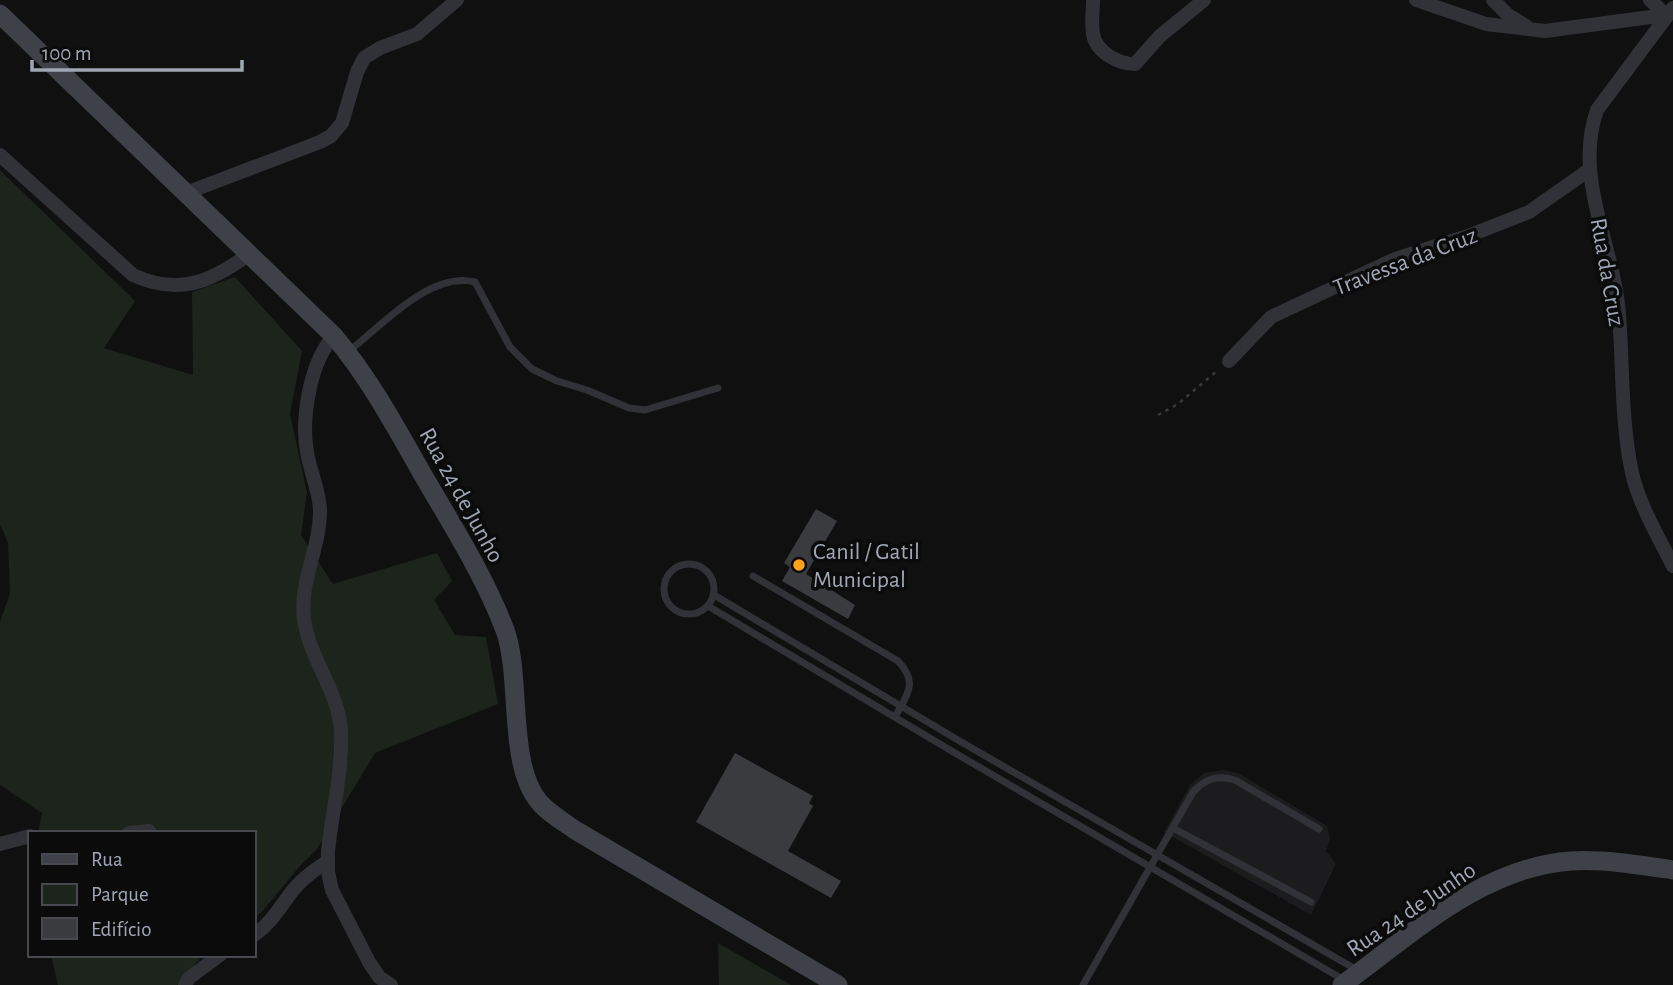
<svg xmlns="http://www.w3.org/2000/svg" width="1673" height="985" viewBox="0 0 1673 985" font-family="'Alegreya Sans',sans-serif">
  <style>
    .built { fill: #1c1c1e }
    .green { fill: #1c241c }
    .building { fill: #3a3b3f }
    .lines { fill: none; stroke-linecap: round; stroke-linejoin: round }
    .path { stroke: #36393e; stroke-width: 2.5; stroke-dasharray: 3.5 5; stroke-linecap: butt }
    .lane { stroke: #303237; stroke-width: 7 }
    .street { stroke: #303237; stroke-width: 14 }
    .secondary { stroke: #3e4147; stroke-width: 19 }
    .poi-dot { fill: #ffa21a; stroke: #0b0b0c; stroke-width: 2.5 }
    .labels { text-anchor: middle; stroke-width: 7; stroke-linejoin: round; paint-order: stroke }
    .street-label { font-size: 24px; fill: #a0a7b4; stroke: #0b0b0c }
    .poi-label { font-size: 24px; fill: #a0a7b4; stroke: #0b0b0c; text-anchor: start }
  </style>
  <rect width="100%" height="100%" fill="#101011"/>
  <!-- built -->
  <path class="built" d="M1223,770L1238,773L1327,826L1330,839L1326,851L1336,864L1311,915L1164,832L1190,785L1204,773Z"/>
  <!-- green -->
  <g class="green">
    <path d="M0,170L135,301L104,348L193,375L192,292L235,277L302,351L290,414L307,493L301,535L333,584L437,553L452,581L434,600L455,635L486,637L498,704L375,753L317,849L299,867L261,913L254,917V833H38L42,813L0,785V622L10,593L8,543L0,524Z"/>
    <path d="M718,943L791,985H719Z"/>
    <path d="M51,955H203L177,985H58Z"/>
  </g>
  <!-- building -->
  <g class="building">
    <path d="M816,509L837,521L806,574L855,605L848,619L782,581L790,567L784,563Z"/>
    <path d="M735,753L813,796L809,803L813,806L788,851L841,881L831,898L696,822Z"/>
  </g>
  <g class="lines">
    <!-- path -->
    <path class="path" d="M1158,415L1178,404L1218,370"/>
    <!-- lane -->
    <g class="lane">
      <path d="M348,352C381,326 430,271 475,282L510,347L532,369L557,381L587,390L629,408L645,410L718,388"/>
      <circle cx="689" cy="589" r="25"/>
      <path d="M753,576L898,661C919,683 907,694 895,717"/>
      <path d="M714,595L963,743L1357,970"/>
      <path d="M708,606L955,753L1344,980"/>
      <path d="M1173,828L1311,902"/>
      <path d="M1083,985L1193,792C1206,778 1218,775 1235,780L1319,829"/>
    </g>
    <!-- street -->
    <g class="street">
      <path d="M1093,0C1093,10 1091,23 1093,34C1096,52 1118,64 1135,64L1160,36L1204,0"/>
      <path d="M1416,0L1486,24L1545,31L1666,15"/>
      <path d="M1493,0L1508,15L1526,26"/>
      <path d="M1650,0L1666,15"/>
      <path d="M1673,8L1597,110C1573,178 1614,246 1619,314C1623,367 1621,421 1632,473C1639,504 1659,538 1673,566"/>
      <path d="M0,155L133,275C178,296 211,282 249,254"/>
      <path d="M186,193L320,142L331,136L342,123L357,72L364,58L380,48L417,34L457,0"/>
      <path d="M334,336C310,361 301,419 307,452C310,471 319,490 320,509C321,547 299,581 304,619C309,658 338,690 341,730C343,770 332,812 328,851V872L332,890L369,962L379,977L391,985"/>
      <path d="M1229,361L1271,317L1395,259L1468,236L1529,212L1589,170"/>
      <path d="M129,833L149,831"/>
      <path d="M0,844L30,836"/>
      <path d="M254,935C271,924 281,905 294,889C304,877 316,869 328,861"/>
      <path d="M185,985L189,978L220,955"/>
    </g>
    <!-- secondary -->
    <g class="secondary">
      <path d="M0,14L334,336C370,379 395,426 423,475C452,525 484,575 505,630C523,680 505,773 545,808C554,816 565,823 575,830L838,985"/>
      <path d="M1342,985C1411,935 1482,867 1571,861C1604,859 1640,865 1673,870"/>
    </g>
  </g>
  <!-- markers -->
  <circle class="poi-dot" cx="799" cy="565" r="7"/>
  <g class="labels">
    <!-- street labels -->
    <g class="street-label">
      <text transform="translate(1405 261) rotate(-21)" y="8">Travessa da Cruz</text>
      <text transform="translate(1608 272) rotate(80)" y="8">Rua da Cruz</text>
      <text transform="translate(462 495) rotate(61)" y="8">Rua 24 de Junho</text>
      <text transform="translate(1411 909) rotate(-34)" y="8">Rua 24 de Junho</text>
    </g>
    <!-- poi labels -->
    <g class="poi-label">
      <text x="813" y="559">Canil / Gatil<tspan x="813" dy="28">Municipal</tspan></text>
    </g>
  </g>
  <!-- legend -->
  <rect x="28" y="831" width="228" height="126" fill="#0b0b0c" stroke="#47494f" stroke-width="2"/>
  <rect x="42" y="854" width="35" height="10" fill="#3e4147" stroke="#47494f" stroke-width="2"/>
  <text x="91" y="866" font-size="21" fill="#a0a7b4">Rua</text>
  <rect x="42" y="884" width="35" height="21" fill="#1c241c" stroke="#47494f" stroke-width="2"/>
  <text x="91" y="901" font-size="21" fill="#a0a7b4">Parque</text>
  <rect x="42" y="918" width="35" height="21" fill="#3a3b3f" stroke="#47494f" stroke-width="2"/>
  <text x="91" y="936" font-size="21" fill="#a0a7b4">Edifício</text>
  <!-- scale -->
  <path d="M32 60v10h210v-10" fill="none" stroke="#a0a7b4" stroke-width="3.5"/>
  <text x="42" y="60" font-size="21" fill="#a0a7b4" stroke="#0b0b0c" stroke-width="5" paint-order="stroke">100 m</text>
</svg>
